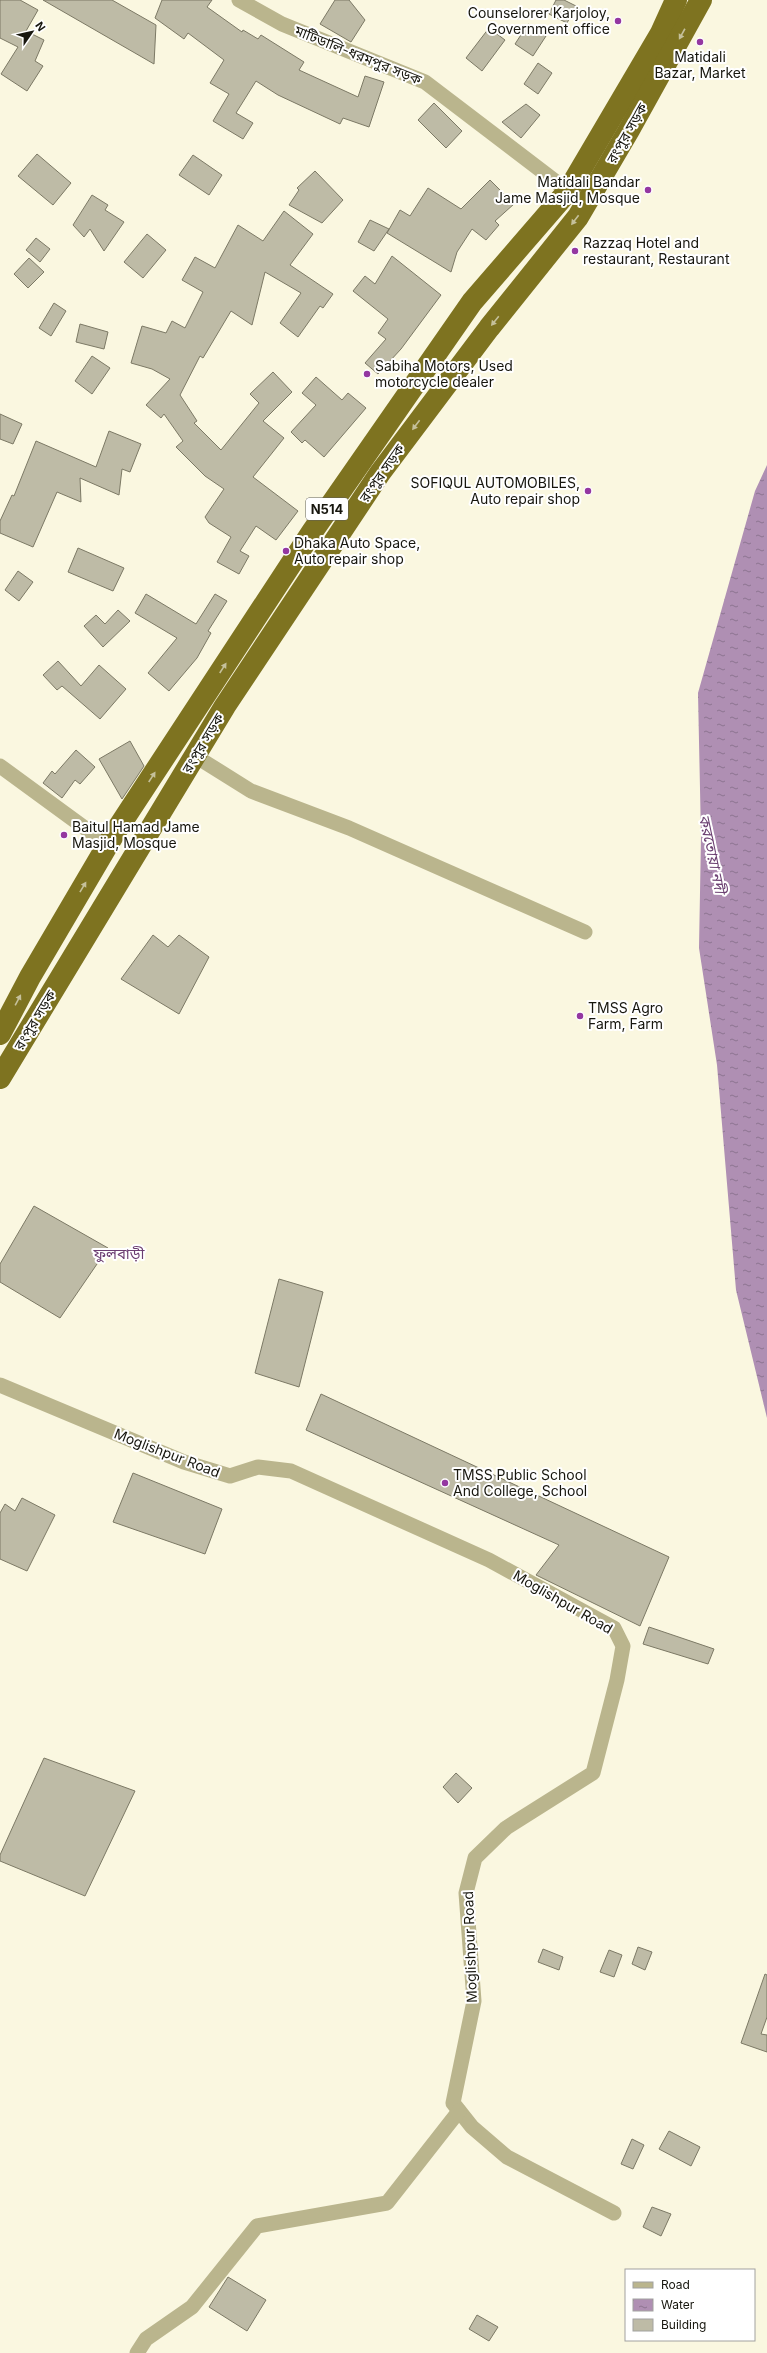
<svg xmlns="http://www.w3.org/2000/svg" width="767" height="2353" viewBox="0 0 767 2353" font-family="Inter,'Noto Sans Bengali',sans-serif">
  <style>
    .water { fill: url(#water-ripples) }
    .building { fill: #bebba6; stroke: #7c7965 }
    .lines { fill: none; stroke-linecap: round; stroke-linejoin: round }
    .minor { stroke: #bab58d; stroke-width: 15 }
    .trunk { stroke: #7e7320; stroke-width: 22 }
    .oneway { fill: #c5c09b }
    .poi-dot { fill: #9437a1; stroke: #fff; stroke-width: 1.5 }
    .labels { text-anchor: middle; stroke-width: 4; stroke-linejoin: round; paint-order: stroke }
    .shield { fill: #fff; stroke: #5d5c56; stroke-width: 1 }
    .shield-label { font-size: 13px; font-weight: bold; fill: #17160e }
    .poi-label { font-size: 14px; fill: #17160e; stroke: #fff; text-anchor: start }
    .street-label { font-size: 14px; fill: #17160e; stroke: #fff }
    .water-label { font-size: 15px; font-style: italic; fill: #6c4172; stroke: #fff }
    .neighbourhood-label { font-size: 15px; fill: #6b3d71; stroke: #fff }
  </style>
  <defs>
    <pattern id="water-ripples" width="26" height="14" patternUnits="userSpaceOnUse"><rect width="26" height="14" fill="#af8fb3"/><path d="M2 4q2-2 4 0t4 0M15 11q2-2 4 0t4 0" fill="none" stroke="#8d7490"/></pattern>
  </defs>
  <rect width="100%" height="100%" fill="#faf7e0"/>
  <!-- water -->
  <path class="water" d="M767,465V1418L736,1290L717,1065L699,948L701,837L698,693L755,491Z"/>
  <!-- building -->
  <g class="building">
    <path d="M0,0H20L38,10L26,31L44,40L35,61L43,66L27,91L1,74L18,47L0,38Z"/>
    <path d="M43,0H112L156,25L154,64Z"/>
    <path d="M162,0H212L207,7L242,32L243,30L258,39L261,35L304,62L299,70L358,97L365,76L384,82L369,127L343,118L340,124L278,95L256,81L236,113L253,123L243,139L213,121L229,94L210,83L224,60L188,33L184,39L155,18Z"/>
    <path d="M335,0H349L365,20L351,42L320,24Z"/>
    <path d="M556,0H564L576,6L567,23L549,14Z"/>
    <path d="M528,24L546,36L533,56L515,44Z"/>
    <path d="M489,28L505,40L482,71L466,58Z"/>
    <path d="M538,63L552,73L538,94L524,84Z"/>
    <path d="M434,103L462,131L446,148L418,120Z"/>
    <path d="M526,104L540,115L521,138L502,122Z"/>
    <path d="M37,154L71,183L53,205L18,176Z"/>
    <path d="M193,155L222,175L209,195L179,175Z"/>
    <path d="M315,171L343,200L322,223L289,205L299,190L297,188Z"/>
    <path d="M490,180L514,204L495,221L499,225L486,240L472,229L457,252L451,272L387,233L400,210L410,216L428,188L461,209Z"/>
    <path d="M92,195L108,205L105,210L124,222L104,251L90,229L84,237L73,225Z"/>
    <path d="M284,211L313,234L290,265L333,294L323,308L320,306L298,337L280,323L301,293L265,272L252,325L231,311L203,358L200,356L180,395L197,421L194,423L221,450L259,403L250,394L273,372L292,392L263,421L284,438L253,477L298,511L276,540L256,526L240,551L249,556L239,574L217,562L231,537L209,523L205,517L224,489L205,476L176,447L183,441L164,414L161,418L146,405L170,379L152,369L131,363L142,326L166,333L172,321L185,328L203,292L182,280L195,257L215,268L238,225L263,241Z"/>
    <path d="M370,220L389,229L374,251L358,242Z"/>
    <path d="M147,234L166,250L143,278L124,262Z"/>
    <path d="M36,238L50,249L40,262L26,250Z"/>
    <path d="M392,256L441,295L401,349L378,374L365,363L386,339L378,333L388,319L353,291L365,276L375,284Z"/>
    <path d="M29,258L44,272L28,288L14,274Z"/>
    <path d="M54,303L66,311L51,336L39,328Z"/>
    <path d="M80,324L108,332L104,349L76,342Z"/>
    <path d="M92,356L110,368L92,394L75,381Z"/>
    <path d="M316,377L342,400L348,393L366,408L324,457L305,440L302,443L291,432L316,405L302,393Z"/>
    <path d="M0,414L22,424L13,444L0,439Z"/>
    <path d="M109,431L141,444L130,472L122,469L119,495L80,478L81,502L57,492L33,547L0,533V521L12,495L14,496L36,441L96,467Z"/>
    <path d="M78,548L124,568L113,591L68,572Z"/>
    <path d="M18,571L33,582L19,601L5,590Z"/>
    <path d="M146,594L196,624L215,594L227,601L208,631L211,633L197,658L169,691L148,673L177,638L135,613Z"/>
    <path d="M118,610L130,621L103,647L84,626L96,615L105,624Z"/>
    <path d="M58,661L81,686L99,665L126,689L100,719L62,686L57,690L43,675Z"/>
    <path d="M130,741L144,766L122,799L99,759Z"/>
    <path d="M76,750L95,767L80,784L75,780L62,798L43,783L52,771L55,774Z"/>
    <path d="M153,935L168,947L179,935L209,957L179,1014L121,979Z"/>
    <path d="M34,1206L108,1248L60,1318L0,1282V1264Z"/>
    <path d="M279,1279L323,1292L299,1387L255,1373Z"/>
    <path d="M321,1394L669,1557L640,1626L536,1575L559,1545L306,1430Z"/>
    <path d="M133,1473L222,1509L205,1554L113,1522Z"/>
    <path d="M22,1498L55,1515L27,1571L0,1559V1513L5,1504L15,1511Z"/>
    <path d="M649,1627L714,1649L708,1664L643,1644Z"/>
    <path d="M44,1758L135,1791L85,1896L0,1861V1855Z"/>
    <path d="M456,1773L472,1788L458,1803L443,1787Z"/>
    <path d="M638,1947L652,1952L645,1970L632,1964Z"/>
    <path d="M543,1949L563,1957L559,1970L538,1962Z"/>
    <path d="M609,1950L622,1955L614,1977L600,1972Z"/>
    <path d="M765,1974L767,1975V2017L761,2034L767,2035V2052L741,2043Z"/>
    <path d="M669,2131L700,2147L691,2166L659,2149Z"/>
    <path d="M632,2139L644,2145L633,2169L621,2164Z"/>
    <path d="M652,2207L671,2214L661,2236L643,2227Z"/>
    <path d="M228,2277L266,2300L247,2331L209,2307Z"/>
    <path d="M477,2315L498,2327L489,2341L469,2329Z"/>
  </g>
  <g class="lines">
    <!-- minor -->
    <g class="minor">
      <path d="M239,0L282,24L425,82L568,191"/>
      <path d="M195,756L251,791L349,828L585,932"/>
      <path d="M0,766L108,845"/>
      <path d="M0,1385L184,1462L230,1476L258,1467L291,1471L489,1560L614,1628L623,1646L617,1680L593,1773L506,1828L475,1858L466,1893L474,2001L453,2103L472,2127L507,2157L614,2213"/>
      <path d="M137,2353L146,2339L192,2307L257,2226L387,2203L459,2111"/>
    </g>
    <!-- trunk -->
    <g class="trunk">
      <path d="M0,1034L30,977L114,834L312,532L472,302L568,191L661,33L676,0"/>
      <path d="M0,1078L225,706L380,473L489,328L578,217L629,130L701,0"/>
    </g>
  </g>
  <!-- one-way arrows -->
  <defs><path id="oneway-solid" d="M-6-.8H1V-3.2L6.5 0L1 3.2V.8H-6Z"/></defs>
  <g class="oneway">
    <use href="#oneway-solid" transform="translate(682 34) rotate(119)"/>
    <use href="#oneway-solid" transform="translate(575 220) rotate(127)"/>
    <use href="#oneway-solid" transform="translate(495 321) rotate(129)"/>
    <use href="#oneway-solid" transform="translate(416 425) rotate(127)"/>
    <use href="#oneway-solid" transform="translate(223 668) rotate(-57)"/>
    <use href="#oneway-solid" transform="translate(152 777) rotate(-57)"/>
    <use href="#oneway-solid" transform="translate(83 887) rotate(-59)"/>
    <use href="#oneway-solid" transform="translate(18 1000) rotate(-62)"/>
  </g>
  <!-- markers -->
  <g class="poi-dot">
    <circle cx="618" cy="21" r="4"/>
    <circle cx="700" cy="42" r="4"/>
    <circle cx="648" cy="190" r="4"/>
    <circle cx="575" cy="251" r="4"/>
    <circle cx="367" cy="374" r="4"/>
    <circle cx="588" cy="491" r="4"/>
    <circle cx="286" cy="551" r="4"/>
    <circle cx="64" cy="835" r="4"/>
    <circle cx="580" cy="1016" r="4"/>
    <circle cx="445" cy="1483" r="4"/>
  </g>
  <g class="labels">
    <!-- shield labels -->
    <rect class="shield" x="306" y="498" width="42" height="22" rx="3"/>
    <g class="shield-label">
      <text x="327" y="514">N514</text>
    </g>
    <!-- poi labels -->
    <g class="poi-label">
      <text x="610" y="18" text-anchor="end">Counselorer Karjoloy,<tspan x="610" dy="16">Government office</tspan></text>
      <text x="700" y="62" text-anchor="middle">Matidali<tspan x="700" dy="16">Bazar, Market</tspan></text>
      <text x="640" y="187" text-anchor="end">Matidali Bandar<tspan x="640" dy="16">Jame Masjid, Mosque</tspan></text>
      <text x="583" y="248">Razzaq Hotel and<tspan x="583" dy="16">restaurant, Restaurant</tspan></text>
      <text x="375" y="371">Sabiha Motors, Used<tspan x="375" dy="16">motorcycle dealer</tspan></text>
      <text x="580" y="488" text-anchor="end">SOFIQUL AUTOMOBILES,<tspan x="580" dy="16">Auto repair shop</tspan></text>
      <text x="294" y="548">Dhaka Auto Space,<tspan x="294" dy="16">Auto repair shop</tspan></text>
      <text x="72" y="832">Baitul Hamad Jame<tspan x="72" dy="16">Masjid, Mosque</tspan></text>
      <text x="588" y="1013">TMSS Agro<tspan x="588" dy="16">Farm, Farm</tspan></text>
      <text x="453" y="1480">TMSS Public School<tspan x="453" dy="16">And College, School</tspan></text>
    </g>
    <!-- street labels -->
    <g class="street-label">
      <text transform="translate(358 55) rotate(22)" y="5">মাটিডালি-ধরমপুর সড়ক</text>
      <text transform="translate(627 133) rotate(-60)" y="5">রংপুর সড়ক</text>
      <text transform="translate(382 473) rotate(-55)" y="5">রংপুর সড়ক</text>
      <text transform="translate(203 743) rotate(-59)" y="5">রংপুর সড়ক</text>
      <text transform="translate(35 1020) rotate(-59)" y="5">রংপুর সড়ক</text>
      <text transform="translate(167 1453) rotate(21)" y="5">Moglishpur Road</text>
      <text transform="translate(563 1602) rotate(30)" y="5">Moglishpur Road</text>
      <text transform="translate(470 1947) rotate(-92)" y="5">Moglishpur Road</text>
    </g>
    <!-- water labels -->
    <g class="water-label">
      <text transform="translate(712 854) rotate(78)" y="5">করতোয়া নদী</text>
    </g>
    <!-- neighbourhood labels -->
    <g class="neighbourhood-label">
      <text x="119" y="1259">ফুলবাড়ী</text>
    </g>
  </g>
  <!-- legend -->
  <rect x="625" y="2269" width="130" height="72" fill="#ffffff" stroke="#a2a29f"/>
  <rect x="633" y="2282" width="20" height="6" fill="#bab58d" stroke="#a2a29f"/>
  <text x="661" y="2289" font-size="12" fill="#17160e">Road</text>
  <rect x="633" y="2299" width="20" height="12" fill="url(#water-ripples)" stroke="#a2a29f"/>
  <text x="661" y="2309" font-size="12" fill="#17160e">Water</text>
  <rect x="633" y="2319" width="20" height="12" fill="#bebba6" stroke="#a2a29f"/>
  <text x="661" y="2329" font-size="12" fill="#17160e">Building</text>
  <!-- north arrow -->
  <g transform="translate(32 32) rotate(56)" stroke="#ffffff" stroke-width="3" paint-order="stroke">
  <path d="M0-3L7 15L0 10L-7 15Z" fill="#17160e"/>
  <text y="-6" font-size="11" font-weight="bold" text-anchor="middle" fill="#17160e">N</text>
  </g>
</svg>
